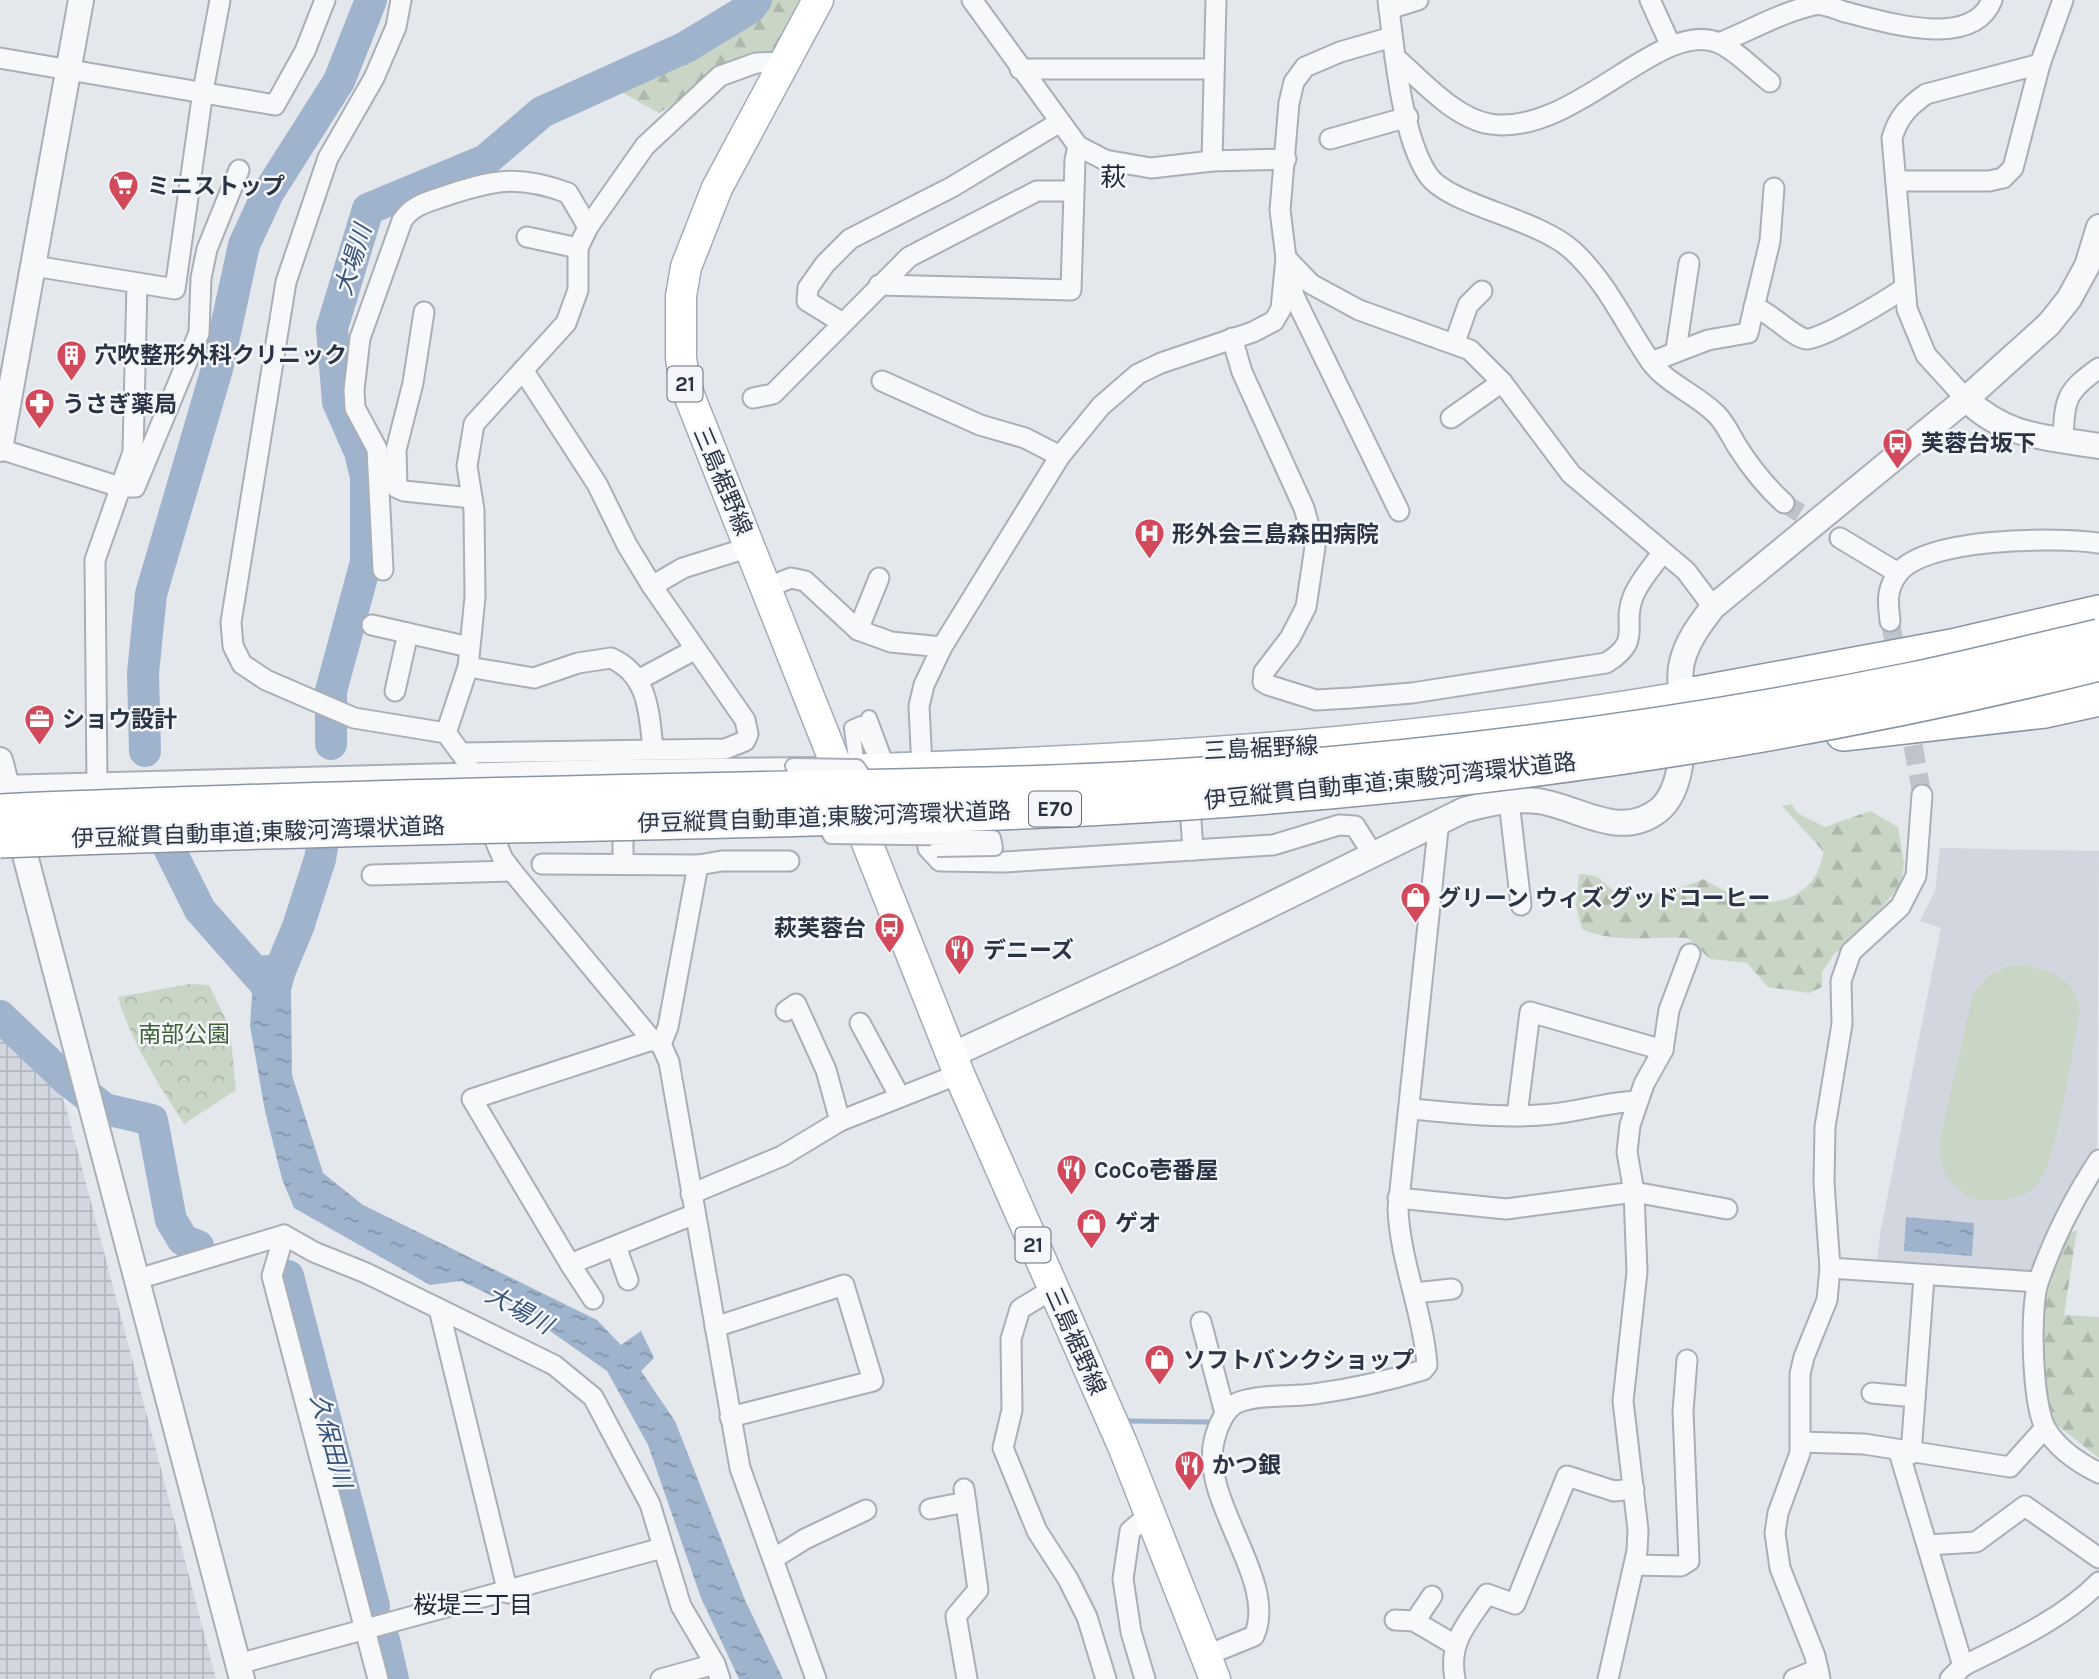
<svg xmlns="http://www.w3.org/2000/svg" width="2099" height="1679" viewBox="0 0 2099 1679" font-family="Karla,'Noto Sans JP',sans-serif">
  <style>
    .built { fill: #d2d6de }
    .industrial { fill: url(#industrial-grid) }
    .forest { fill: url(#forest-firs) }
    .park { fill: url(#park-crowns) }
    .garden { fill: #c9d6c5 }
    .water { fill: url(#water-ripples) }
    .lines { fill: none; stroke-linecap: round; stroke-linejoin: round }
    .stream { stroke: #9fb4cc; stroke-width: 5 }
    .river { stroke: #9fb4cc; stroke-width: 32 }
    .minor-tunnel { stroke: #bfc3cb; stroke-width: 19; stroke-dasharray: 19 10; stroke-linecap: butt }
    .pedestrian-casing { stroke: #a9aeb7; stroke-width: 18 }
    .minor-casing { stroke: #a9aeb7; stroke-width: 23 }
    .tertiary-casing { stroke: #a9aeb7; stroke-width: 28 }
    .primary-casing { stroke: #a3abb8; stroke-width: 33 }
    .motorway-casing { stroke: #8b94a3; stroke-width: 38 }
    .pedestrian { stroke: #f7f8fa; stroke-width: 14 }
    .minor { stroke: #f7f8fa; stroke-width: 19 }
    .tertiary { stroke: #f7f8fa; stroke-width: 24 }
    .primary { stroke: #fff; stroke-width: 30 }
    .motorway { stroke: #fff; stroke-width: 35 }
    .pedestrian-bridge-casing { stroke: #a9aeb7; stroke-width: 18; stroke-linecap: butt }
    .motorway-bridge-casing { stroke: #8b94a3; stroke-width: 38; stroke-linecap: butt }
    .pedestrian-bridge { stroke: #f7f8fa; stroke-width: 14 }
    .motorway-bridge { stroke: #fff; stroke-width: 35 }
    .labels { text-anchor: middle; stroke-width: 5; stroke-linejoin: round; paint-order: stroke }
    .shield { fill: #f4f6f9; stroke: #676e7b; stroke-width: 2 }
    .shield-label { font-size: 21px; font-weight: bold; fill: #2b3445 }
    .poi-label { font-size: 23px; font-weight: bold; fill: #2b3445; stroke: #f4f6f9; text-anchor: start }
    .street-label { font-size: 23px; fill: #2b3445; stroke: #f4f6f9 }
    .park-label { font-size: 23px; fill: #3f6138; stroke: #f4f6f9 }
    .water-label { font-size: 24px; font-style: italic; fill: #34527a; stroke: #f4f6f9 }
    .neighbourhood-label { font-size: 24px; fill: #1d2536; stroke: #f4f6f9 }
    .quarter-label { font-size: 26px; fill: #1d2536; stroke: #f4f6f9 }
  </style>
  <defs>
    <pattern id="industrial-grid" width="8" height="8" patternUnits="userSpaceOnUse" patternTransform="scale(1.75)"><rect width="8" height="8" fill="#d2d6de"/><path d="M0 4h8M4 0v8" fill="none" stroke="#b4b8c0"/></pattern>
    <pattern id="forest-firs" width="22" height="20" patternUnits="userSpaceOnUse" patternTransform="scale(1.75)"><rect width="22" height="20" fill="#c9d6c5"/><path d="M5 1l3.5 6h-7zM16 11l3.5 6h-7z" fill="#adb8ab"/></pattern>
    <pattern id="park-crowns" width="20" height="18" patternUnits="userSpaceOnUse" patternTransform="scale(1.75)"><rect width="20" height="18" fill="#c9d6c5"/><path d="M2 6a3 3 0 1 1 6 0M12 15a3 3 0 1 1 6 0" fill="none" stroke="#adb8ab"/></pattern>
    <pattern id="water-ripples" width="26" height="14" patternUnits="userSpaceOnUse" patternTransform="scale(1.75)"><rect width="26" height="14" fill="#9fb4cc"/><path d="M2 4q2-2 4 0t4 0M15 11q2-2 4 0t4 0" fill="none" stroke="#8293a7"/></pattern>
  </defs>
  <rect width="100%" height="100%" fill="#e4e7ec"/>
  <!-- built -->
  <path class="built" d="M1940,848L2099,851L2097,1147L2072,1188L2033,1272L2025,1274L1877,1261L1880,1234L1941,928L1920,921L1935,891Z"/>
  <!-- industrial -->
  <path class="industrial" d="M0,1030L60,1089L67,1111L216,1679H0Z"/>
  <!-- forest -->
  <g class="forest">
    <path d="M766,0H800C797,17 781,27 781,45L775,52L721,66L700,80L686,96L659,113L621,92L628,80L670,64L725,30L748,20Z"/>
    <path d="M1792,804L1797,813L1825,827L1870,811L1898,827L1904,863L1901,884L1850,945L1835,953L1822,972V987L1809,993L1768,987L1747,963L1710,959L1688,938C1653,936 1614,944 1582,929L1576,905L1579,874C1606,875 1598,882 1617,892C1638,902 1683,888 1704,879C1737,901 1781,916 1811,882C1818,875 1821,861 1824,852L1782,806Z"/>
    <path d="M2077,1230L2064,1315L2099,1317V1458L2048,1418L2041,1337L2046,1297L2062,1236Z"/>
  </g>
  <!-- park -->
  <path class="park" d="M190,984L209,985L230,1028L236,1090L184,1124C158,1084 131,1042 118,997Z"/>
  <!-- garden -->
  <path class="garden" d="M2008,966C2041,965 2075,973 2080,1011C2073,1045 2057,1161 2039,1182C2028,1195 2011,1200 1996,1200C1985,1201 1974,1200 1965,1194C1944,1181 1939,1162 1940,1139L1973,994L1989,975Z"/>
  <!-- water -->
  <g class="water">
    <path d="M302,951L291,990L292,1075L323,1173L363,1205L597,1320L621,1345L641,1331L654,1358L641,1371L675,1421L745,1600L783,1679H739L701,1598L648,1445L607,1371L516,1307L461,1281L430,1285L294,1208L282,1179L265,1111L250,1026L252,994L240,958Z"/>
    <path d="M1906,1217L1974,1223L1972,1256L1904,1251Z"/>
  </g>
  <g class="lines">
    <!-- stream -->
    <path class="stream" d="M1128,1421L1208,1422"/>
    <!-- river -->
    <g class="river">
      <path d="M331,744V691L366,562V477L360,452L338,402L332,328L368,209L486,160L542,112L686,47L750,8L756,0"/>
      <path d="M145,751L143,673L151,594L217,369L244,245L268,193L339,81L371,0"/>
      <path d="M163,836L200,910L270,989"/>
      <path d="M271,992L298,927L320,859L325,829"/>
      <path d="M0,1016L67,1080L105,1109L152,1120L171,1220L183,1240L198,1246"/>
      <path d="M288,1276L374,1606"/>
      <path d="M384,1640L393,1679"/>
    </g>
    <!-- minor-tunnel -->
    <g class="minor-tunnel">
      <path d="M1784,503L1840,538"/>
      <path d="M1890,621L1899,666"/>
      <path d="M1908,717L1922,795"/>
    </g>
    <defs>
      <path id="pedestrian" d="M857,767L852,728L861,724L879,764L885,761L869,718"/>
      <g id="minor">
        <path d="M401,0L396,27L374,78L328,158L286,282L231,622L233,646L242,664L266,680L354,718L446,733L466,760L475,787"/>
        <path d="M972,0L1078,146L1105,160L1151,168L1212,161L1216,0"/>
        <path d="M1388,0C1394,48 1401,135 1428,175C1448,205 1537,218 1572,250C1607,282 1624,323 1651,362C1667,384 1698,395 1717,415C1725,423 1731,436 1737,446C1751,468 1765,486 1784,503"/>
        <path d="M1650,0L1671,46"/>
        <path d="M1389,9L1418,0"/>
        <path d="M1719,43C1749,31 1782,12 1814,5C1822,3 1836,9 1845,12C1883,21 1972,51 1992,0"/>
        <path d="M1395,57C1421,80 1454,118 1490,124C1575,137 1660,17 1719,43C1737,51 1755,71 1770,82"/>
        <path d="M0,58L275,105L305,51L325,0"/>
        <path d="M1020,69H1214"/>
        <path d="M1330,139L1408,117"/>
        <path d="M1212,161L1286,159"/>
        <path d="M1896,181H1989L2003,178L2013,168L2040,64"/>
        <path d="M527,237L578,248"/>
        <path d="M1286,258L1311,284L1359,310L1470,350L1502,382L1571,474L1686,571L1713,607"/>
        <path d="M34,266L175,289L203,91L220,0"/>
        <path d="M1290,272L1294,296L1399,511"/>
        <path d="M879,285L1071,290L1075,160L1078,146"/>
        <path d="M1754,307C1772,313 1791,336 1806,339C1820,341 1890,298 1904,288"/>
        <path d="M424,312L413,383L396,450L397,488L404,491L472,498"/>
        <path d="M841,322L807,301L808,288L825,264L850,239L952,187L1060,122"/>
        <path d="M1232,338L1242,372L1304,508L1315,547L1306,607L1290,638L1264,672L1263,682L1268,685L1316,700L1351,698L1412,693L1606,663C1644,640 1621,626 1633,597C1639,581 1653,566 1663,552"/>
        <path d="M1455,342L1468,305L1482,291"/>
        <path d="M1676,350L1689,263"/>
        <path d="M1651,362L1708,340L1748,333L1770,241L1774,188"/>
        <path d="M882,381L980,425L1025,438L1060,456"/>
        <path d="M753,398L773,394L909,257L1037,191H1073"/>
        <path d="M1966,399L1926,355L1907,309L1892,138C1898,117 1909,106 1926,94L2040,64L2063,0"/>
        <path d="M1451,418L1502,382"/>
        <path d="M2063,439C2065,399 2065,392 2099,368"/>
        <path d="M0,449L120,487H135L199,333L201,278L207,249L239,170"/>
        <path d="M1840,538L1898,573"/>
        <path d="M383,570L377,449L355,408L354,390L360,338L402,221C411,206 427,202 442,197C492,180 517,174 568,193L588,227"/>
        <path d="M652,586L683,568L750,547"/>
        <path d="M766,588L791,578L805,581L858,630L891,642L942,647"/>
        <path d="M1890,621C1888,603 1886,590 1897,575C1922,537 2057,537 2099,543"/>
        <path d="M372,625L469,647"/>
        <path d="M858,630L879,578"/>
        <path d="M468,667L534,678L578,663L611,658C649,675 649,713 653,749"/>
        <path d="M640,679L694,650"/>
        <path d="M395,691L408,633"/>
        <path d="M446,733L468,667L475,597L474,510L467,466L474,424L566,323L578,290V248L588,227L645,146L720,76L756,63L785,62"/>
        <path d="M462,753L725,749L745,741L748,734L745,720L652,586L627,545L597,484L523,370"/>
        <path d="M922,768L919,706L924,685L942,647L1060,456L1101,406L1138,374L1161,363L1253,332L1274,321L1281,309L1286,258L1280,210L1289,103L1294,82L1305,67L1340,52L1392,37"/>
        <path d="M97,786L95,560L133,452L137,284"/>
        <path d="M1509,801L1521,905"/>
        <path d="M1190,806L1193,850"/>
        <path d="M623,814V862"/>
        <path d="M486,819L503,859L512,871L652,1040L661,1044L669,1062L740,1468L816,1679"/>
        <path d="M925,821L928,848L940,861L1005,862L1273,845L1339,825L1355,826L1372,853"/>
        <path d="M542,864L698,865L722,861H789"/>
        <path d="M372,875L512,871"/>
        <path d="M786,1011L796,1004L826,1070L840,1121"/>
        <path d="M860,1023L900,1097"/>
        <path d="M652,1040L472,1099L570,1264L695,1214"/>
        <path d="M661,1044L668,1027L698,865"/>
        <path d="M1411,1109C1458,1113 1505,1119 1552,1114C1581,1111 1608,1102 1638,1101"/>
        <path d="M1517,1115L1530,1012L1663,1050"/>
        <path d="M2099,1160C2074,1198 2054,1237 2039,1280C2029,1305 2032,1406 2046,1429C2057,1448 2079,1463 2099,1473"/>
        <path d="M691,1194L782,1156L840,1121L959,1074"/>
        <path d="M1398,1198L1506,1209L1634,1192L1727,1209"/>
        <path d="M284,1235L272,1276L378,1679"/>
        <path d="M616,1246L628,1280"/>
        <path d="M570,1264L593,1299"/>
        <path d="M1830,1268L2037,1282"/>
        <path d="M138,1279L284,1235L314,1252L366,1273L554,1365L593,1397L650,1504L681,1606L715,1664L720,1679"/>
        <path d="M1053,1289L1020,1309L1011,1339L1012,1410L1003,1448L1037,1531L1068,1579L1087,1617L1106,1679"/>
        <path d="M1415,1293L1452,1289"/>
        <path d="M439,1309L508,1593"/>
        <path d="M1201,1322L1225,1413"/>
        <path d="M715,1327L844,1285L873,1381L730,1417"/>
        <path d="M1872,1393L1915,1397"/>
        <path d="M1801,1442L1864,1444L2010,1467L2045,1428"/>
        <path d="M1899,1452L1963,1666L1950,1679"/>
        <path d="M1911,1454L1924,1277"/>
        <path d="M964,1489L978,1590L956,1616L967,1679"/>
        <path d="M930,1509L966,1502"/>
        <path d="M1928,1545L1976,1542L2025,1506L2099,1558"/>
        <path d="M773,1559L805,1539L866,1510"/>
        <path d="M1634,1565L1681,1566L1689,1561L1683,1411L1687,1360"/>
        <path d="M1395,1620L1414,1621L1455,1645"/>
        <path d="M1415,1621L1432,1596"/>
        <path d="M1205,1656L1254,1636C1279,1581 1200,1502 1214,1441C1217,1428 1225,1407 1239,1402C1261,1394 1291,1397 1314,1394C1351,1389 1387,1381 1423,1370L1427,1365C1423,1312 1400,1261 1398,1209L1439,820"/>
        <path d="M238,1664L662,1548"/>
        <path d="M1963,1666C2009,1643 2063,1619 2099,1582"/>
        <path d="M661,1679L715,1664"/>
        <path d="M1145,1679L1131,1632L1123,1579L1130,1531L1150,1514"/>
        <path d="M1455,1679C1448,1641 1467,1624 1487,1594L1515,1604L1567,1476L1614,1491L1634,1489"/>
        <path d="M1608,1679L1637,1551L1638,1530L1623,1401L1637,1272L1634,1192L1627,1152L1630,1125L1644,1084L1663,1050L1669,1010L1690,954"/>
        <path d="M1794,1679L1818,1669"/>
        <path d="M1820,1679L1815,1656L1780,1568L1775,1533L1778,1513L1800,1453V1374L1804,1357L1827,1300L1830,1268L1824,1183L1825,1127L1842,1024L1841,981L1851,952L1900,907L1916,876L1922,795"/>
      </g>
      <g id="tertiary">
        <path d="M1966,399C2007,438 2046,437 2099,446"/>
        <path d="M0,449L81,0"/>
        <path d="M0,760L242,1679"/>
        <path d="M0,788L603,772L818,770"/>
        <path d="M952,1055L1170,954L1464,810C1488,803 1513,798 1538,801C1579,807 1620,841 1659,810C1684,789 1683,740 1683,710C1682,695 1678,677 1682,662C1687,641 1700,624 1713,607L1966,399L2049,324L2069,299L2087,266L2099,227"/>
      </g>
      <g id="primary">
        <path d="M818,0L717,188L686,267L681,296V358L685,385L959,1074L1123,1446L1215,1679"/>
        <path d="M837,770C1120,762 1403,745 1682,697"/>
      </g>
      <g id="motorway">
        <path d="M1682,697L1952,647L2099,613"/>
        <path d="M1843,733L2045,710L2099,698"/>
      </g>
    </defs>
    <!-- pedestrian casing -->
    <use href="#pedestrian" class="pedestrian-casing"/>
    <!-- minor casing -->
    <use href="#minor" class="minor-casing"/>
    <!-- tertiary casing -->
    <use href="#tertiary" class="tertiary-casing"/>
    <!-- primary casing -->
    <use href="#primary" class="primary-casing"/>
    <!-- motorway casing -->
    <use href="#motorway" class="motorway-casing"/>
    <!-- pedestrian -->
    <use href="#pedestrian" class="pedestrian"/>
    <!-- minor -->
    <use href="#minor" class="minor"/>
    <!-- tertiary -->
    <use href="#tertiary" class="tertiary"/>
    <!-- primary -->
    <use href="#primary" class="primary"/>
    <!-- motorway -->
    <use href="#motorway" class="motorway"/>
    <defs>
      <g id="pedestrian-bridge">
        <path d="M793,766L857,767L906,837L831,836Z"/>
        <path d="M906,837L993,838L995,848L937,849"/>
      </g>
      <g id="motorway-bridge">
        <path d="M0,812C247,801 495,795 742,790C905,786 1068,786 1230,773C1459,756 1688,726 1913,680C1975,667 2037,651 2099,637"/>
        <path d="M0,840C187,833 375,827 562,824C771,819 979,816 1188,802C1494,782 1801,737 2099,663"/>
      </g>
    </defs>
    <!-- pedestrian-bridge casing -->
    <use href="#pedestrian-bridge" class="pedestrian-bridge-casing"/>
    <!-- motorway-bridge casing -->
    <use href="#motorway-bridge" class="motorway-bridge-casing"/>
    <!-- pedestrian-bridge -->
    <use href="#pedestrian-bridge" class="pedestrian-bridge"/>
    <!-- motorway-bridge -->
    <use href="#motorway-bridge" class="motorway-bridge"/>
  </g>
  <!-- icons -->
  <defs>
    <symbol id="supermarket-pin" viewBox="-11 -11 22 30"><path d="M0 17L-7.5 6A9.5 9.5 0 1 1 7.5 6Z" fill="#d1495b" stroke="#f4f6f9"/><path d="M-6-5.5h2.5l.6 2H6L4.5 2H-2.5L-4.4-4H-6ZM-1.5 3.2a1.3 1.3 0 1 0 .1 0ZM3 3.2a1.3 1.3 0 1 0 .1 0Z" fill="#fff"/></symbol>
    <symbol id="building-pin" viewBox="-11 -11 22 30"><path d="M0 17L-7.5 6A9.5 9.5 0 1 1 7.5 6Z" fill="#d1495b" stroke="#f4f6f9"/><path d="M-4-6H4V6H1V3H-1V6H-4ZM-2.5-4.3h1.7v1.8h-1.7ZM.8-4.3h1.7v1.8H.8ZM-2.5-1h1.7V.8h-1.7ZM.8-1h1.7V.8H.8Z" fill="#fff"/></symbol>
    <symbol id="pharmacy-pin" viewBox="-11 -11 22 30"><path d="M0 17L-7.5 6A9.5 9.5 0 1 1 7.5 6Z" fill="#d1495b" stroke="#f4f6f9"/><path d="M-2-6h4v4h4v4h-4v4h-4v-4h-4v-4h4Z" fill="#fff"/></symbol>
    <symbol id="bus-pin" viewBox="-11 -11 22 30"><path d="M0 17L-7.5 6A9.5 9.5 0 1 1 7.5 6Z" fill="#d1495b" stroke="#f4f6f9"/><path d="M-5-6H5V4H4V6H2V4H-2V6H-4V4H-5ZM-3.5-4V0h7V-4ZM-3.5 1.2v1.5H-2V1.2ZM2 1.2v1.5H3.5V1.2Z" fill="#fff"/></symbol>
    <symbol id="hospital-pin" viewBox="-11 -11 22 30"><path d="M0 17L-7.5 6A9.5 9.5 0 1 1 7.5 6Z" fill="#d1495b" stroke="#f4f6f9"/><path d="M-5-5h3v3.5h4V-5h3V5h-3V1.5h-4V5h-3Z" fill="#fff"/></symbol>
    <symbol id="office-pin" viewBox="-11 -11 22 30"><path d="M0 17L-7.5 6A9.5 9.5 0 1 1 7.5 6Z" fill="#d1495b" stroke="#f4f6f9"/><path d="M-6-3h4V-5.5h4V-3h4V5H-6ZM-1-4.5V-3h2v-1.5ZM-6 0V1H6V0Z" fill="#fff"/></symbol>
    <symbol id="shop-pin" viewBox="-11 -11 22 30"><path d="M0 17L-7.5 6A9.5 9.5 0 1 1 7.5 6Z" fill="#d1495b" stroke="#f4f6f9"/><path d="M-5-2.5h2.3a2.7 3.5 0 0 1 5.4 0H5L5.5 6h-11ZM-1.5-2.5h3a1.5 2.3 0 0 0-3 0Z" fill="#fff"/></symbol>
    <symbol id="restaurant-pin" viewBox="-11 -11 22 30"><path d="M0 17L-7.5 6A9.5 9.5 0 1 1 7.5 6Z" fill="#d1495b" stroke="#f4f6f9"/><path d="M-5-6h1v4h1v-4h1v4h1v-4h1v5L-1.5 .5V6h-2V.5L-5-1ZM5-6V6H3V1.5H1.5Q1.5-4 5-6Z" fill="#fff"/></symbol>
  </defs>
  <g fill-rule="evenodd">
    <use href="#supermarket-pin" x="106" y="168" width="35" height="47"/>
    <use href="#building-pin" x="54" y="338" width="35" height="47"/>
    <use href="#pharmacy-pin" x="22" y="386" width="35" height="47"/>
    <use href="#bus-pin" x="1880" y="426" width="35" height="47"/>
    <use href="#hospital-pin" x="1132" y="516" width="35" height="47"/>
    <use href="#office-pin" x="22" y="702" width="35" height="47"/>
    <use href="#shop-pin" x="1398" y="880" width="35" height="47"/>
    <use href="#bus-pin" x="872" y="910" width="35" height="47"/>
    <use href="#restaurant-pin" x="942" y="932" width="35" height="47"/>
    <use href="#restaurant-pin" x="1054" y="1152" width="35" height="47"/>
    <use href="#shop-pin" x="1074" y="1206" width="35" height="47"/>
    <use href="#shop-pin" x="1142" y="1342" width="35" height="47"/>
    <use href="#restaurant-pin" x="1172" y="1448" width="35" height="47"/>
  </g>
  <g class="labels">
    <!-- shield labels -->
    <g class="shield">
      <rect x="667.5" y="366.5" width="35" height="35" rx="5"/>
      <rect x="1029" y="791.5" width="52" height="35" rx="5"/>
      <rect x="1015.5" y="1227.5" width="35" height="35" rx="5"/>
    </g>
    <g class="shield-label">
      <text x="685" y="391">21</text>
      <text x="1055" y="816">E70</text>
      <text x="1033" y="1252">21</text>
    </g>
    <!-- poi labels -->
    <g class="poi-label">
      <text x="147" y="194">ミニストップ</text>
      <text x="94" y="363">穴吹整形外科クリニック</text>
      <text x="62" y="412">うさぎ薬局</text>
      <text x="1921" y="451">芙蓉台坂下</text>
      <text x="1172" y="542">形外会三島森田病院</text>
      <text x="62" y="727">ショウ設計</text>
      <text x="1438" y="906">グリーン ウィズ グッドコーヒー</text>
      <text x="866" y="936" text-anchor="end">萩芙蓉台</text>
      <text x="983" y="958">デニーズ</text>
      <text x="1094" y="1178">CoCo壱番屋</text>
      <text x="1115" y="1231">ゲオ</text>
      <text x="1183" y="1368">ソフトバンクショップ</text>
      <text x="1212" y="1473">かつ銀</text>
    </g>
    <!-- street labels -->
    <g class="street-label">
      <text transform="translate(723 481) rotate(67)" y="8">三島裾野線</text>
      <text transform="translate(1261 748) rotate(-3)" y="8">三島裾野線</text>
      <text transform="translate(1390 781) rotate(-6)" y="8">伊豆縦貫自動車道;東駿河湾環状道路</text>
      <text transform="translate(824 817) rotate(-2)" y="8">伊豆縦貫自動車道;東駿河湾環状道路</text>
      <text transform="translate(258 832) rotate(-2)" y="8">伊豆縦貫自動車道;東駿河湾環状道路</text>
      <text transform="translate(1076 1341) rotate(66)" y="8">三島裾野線</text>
    </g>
    <!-- park labels -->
    <g class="park-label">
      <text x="184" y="1042">南部公園</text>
    </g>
    <!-- water labels -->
    <g class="water-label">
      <text transform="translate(353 260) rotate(-73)" y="8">大場川</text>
      <text transform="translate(519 1310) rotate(29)" y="8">大場川</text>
      <text transform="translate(331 1441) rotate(75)" y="8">久保田川</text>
    </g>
    <!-- neighbourhood labels -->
    <g class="neighbourhood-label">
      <text x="473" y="1613">桜堤三丁目</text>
    </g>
    <!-- quarter labels -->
    <g class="quarter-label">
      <text x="1113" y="186">萩</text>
    </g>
  </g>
</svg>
